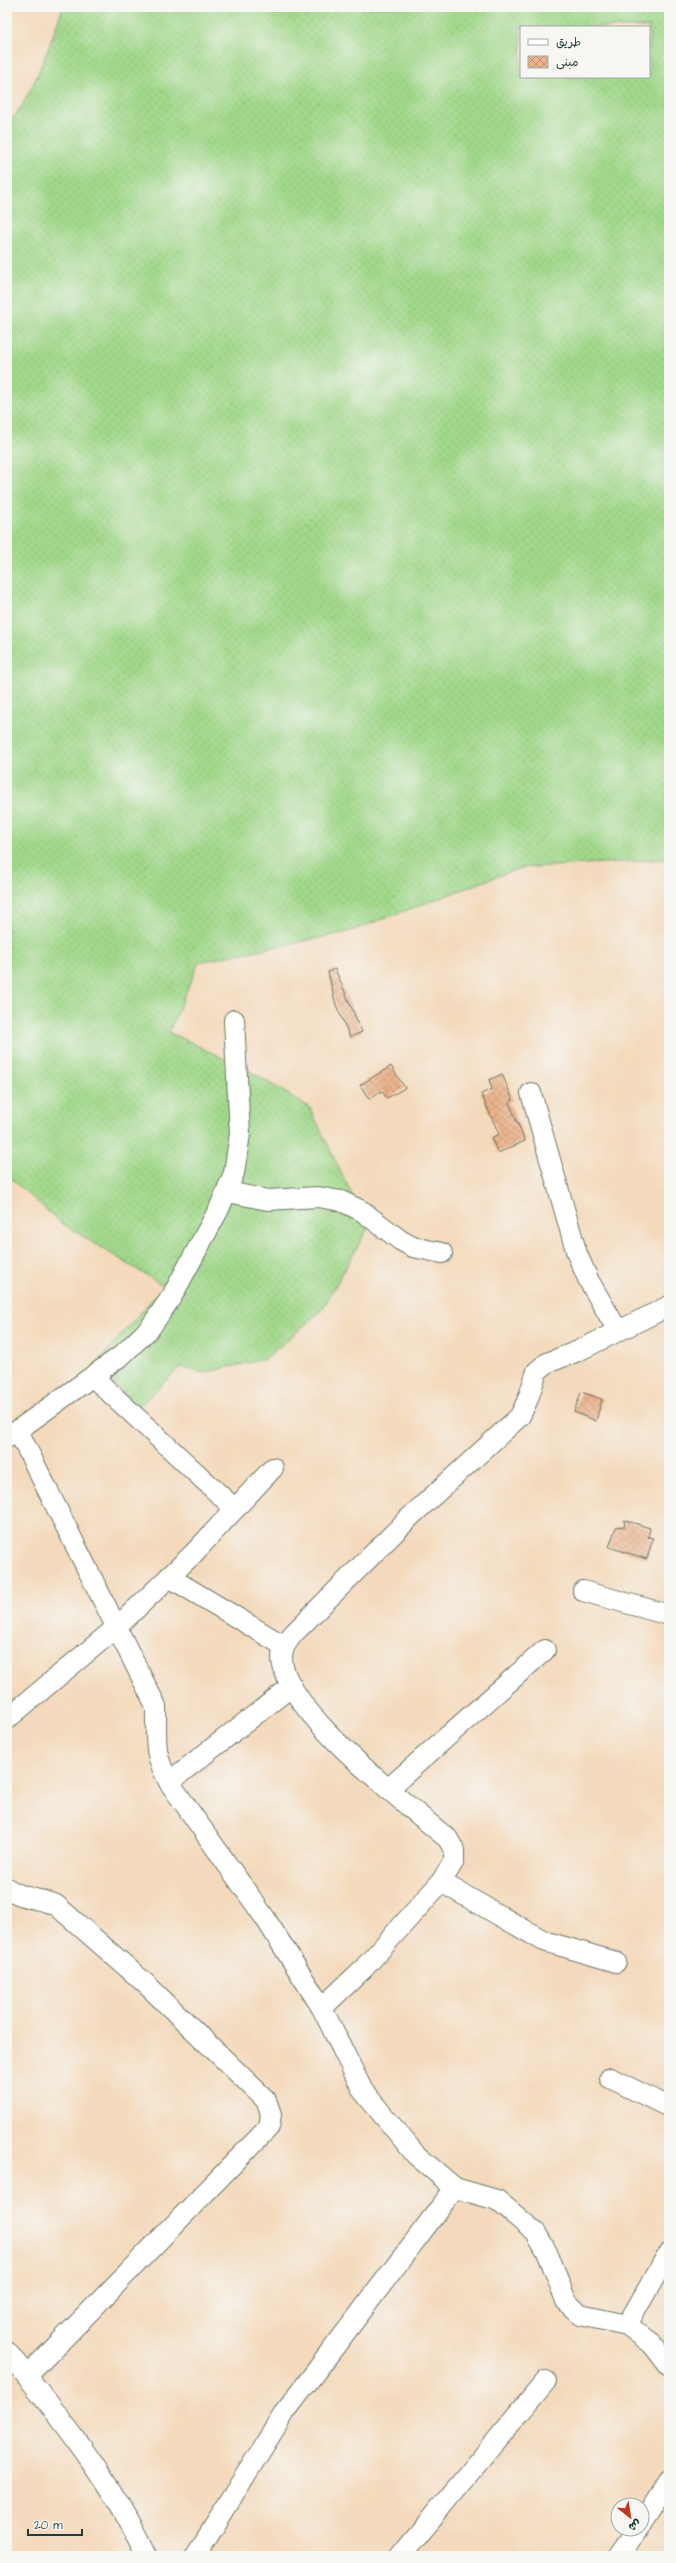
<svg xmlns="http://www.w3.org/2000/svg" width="676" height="2563" viewBox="0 0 676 2563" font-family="'Architects Daughter','Playpen Sans Arabic',sans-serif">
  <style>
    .grass { fill: url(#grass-dots); stroke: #608a5f; fill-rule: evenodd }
    .building { fill: url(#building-cross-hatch) }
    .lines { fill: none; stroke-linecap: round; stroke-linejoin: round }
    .street-casing { stroke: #6a7464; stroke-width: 22 }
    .street { stroke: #fff; stroke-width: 20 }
  </style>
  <defs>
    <pattern id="grass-dots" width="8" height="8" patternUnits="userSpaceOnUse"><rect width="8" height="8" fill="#a1d88a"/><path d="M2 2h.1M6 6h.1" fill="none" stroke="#8aba78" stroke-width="1.8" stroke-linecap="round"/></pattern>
    <pattern id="building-cross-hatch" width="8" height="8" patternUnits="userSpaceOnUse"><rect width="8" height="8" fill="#ecb38a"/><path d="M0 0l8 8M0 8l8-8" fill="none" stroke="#bf9372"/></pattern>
  </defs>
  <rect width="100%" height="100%" fill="#f6f6f2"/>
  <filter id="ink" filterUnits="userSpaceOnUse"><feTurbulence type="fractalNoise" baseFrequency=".025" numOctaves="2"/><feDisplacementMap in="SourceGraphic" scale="8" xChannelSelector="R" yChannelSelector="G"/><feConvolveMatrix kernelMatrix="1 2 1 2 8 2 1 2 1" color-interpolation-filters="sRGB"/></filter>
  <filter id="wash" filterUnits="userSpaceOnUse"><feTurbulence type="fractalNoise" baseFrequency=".012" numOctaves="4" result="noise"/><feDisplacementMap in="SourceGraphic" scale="16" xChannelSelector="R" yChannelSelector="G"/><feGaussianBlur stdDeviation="0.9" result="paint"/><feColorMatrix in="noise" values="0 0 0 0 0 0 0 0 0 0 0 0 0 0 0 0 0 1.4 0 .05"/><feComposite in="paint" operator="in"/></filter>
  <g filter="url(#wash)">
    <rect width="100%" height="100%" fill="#f4dabc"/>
    <!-- grass -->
    <path class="grass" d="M63,7H669V859L520,868L348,932L199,962L169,1032L250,1071L310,1108L368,1228L322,1310L265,1359L203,1373L180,1367L137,1408L96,1364L164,1286L61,1223L7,1175V124C31,103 52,38 63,7ZM521,27H649V77H521Z"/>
    <g id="blocks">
      <!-- building -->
      <g class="building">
        <path d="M335,969L362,1032L350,1037L336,1005L328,972Z"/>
        <path d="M391,1066L405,1088L387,1098L382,1091L369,1099L360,1085Z"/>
        <path d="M502,1074L513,1100L509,1102L525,1141L498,1153L491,1138L499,1134L481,1094L492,1089L489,1080Z"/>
        <path d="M581,1392L602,1399L596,1421L574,1412Z"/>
        <path d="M624,1520L650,1528L648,1537L653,1538L647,1559L609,1547L616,1527L625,1526Z"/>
      </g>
    </g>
  </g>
  <g filter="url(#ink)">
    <use href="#blocks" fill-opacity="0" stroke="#6a7464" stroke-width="1"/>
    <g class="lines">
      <defs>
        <g id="street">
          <path d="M531,1093L577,1254L589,1281L618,1331"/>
          <path d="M228,1192L268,1200L318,1197L341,1201L362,1211L400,1240L413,1247L442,1253"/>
          <path d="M93,1377L235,1509"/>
          <path d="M18,1431L156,1706C157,1740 152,1751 169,1782L265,1918L322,2008L363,2091L416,2155L455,2188L497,2200L536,2233L549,2256L566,2301L580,2315L627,2325L652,2344L669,2366"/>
          <path d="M7,1438L122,1355L150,1328L172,1296L219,1209L234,1173L240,1134L234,1020"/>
          <path d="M169,1577L284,1646"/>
          <path d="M583,1591L669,1615"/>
          <path d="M7,1719L117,1627L194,1553L273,1468"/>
          <path d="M169,1782L292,1686"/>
          <path d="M388,1789L545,1650"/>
          <path d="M441,1882L544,1941L616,1962"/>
          <path d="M7,1888C22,1899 39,1898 56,1905L146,1984L266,2100L271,2114L269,2127L27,2376"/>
          <path d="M322,2008L364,1968L441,1882L454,1861V1850L448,1839C409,1806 283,1710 282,1658C282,1648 287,1642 293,1634L410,1517L520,1416L528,1399L537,1371L547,1363L578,1351L669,1306"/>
          <path d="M610,2078L669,2107"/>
          <path d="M627,2325L669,2252"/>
          <path d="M7,2352C58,2413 113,2484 147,2556"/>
          <path d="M642,2524L669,2481"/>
          <path d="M195,2556L285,2412L455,2188"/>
          <path d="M400,2556L546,2381"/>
          <path d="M619,2556L638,2529"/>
        </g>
      </defs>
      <!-- street casing -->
      <use href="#street" class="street-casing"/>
      <!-- street -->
      <use href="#street" class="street"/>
    </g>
  </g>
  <!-- margin -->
  <rect width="676" height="2563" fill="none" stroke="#f6f6f2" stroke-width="24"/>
  <!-- legend -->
  <rect x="520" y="26" width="130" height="52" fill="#f6f6f2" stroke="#a0aca6"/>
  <rect x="528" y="39" width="20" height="6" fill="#ffffff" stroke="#a0aca6"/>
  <text x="556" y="46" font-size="12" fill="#1f3d34">طريق</text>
  <rect x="528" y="56" width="20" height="12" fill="url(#building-cross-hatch)" stroke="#a0aca6"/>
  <text x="556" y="66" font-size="12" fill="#1f3d34">مبنى</text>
  <!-- north arrow -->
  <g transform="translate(630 2517) rotate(150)"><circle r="19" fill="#f6f6f2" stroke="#a0aca6"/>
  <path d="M0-3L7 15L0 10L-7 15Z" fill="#c8321e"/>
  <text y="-6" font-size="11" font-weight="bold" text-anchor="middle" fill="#1f3d34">ش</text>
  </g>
  <!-- scale -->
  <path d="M28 2529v6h54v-6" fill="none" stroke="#1f3d34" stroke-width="2"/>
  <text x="34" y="2529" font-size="12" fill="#1f3d34" stroke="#f6f6f2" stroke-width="3" paint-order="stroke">20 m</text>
</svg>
